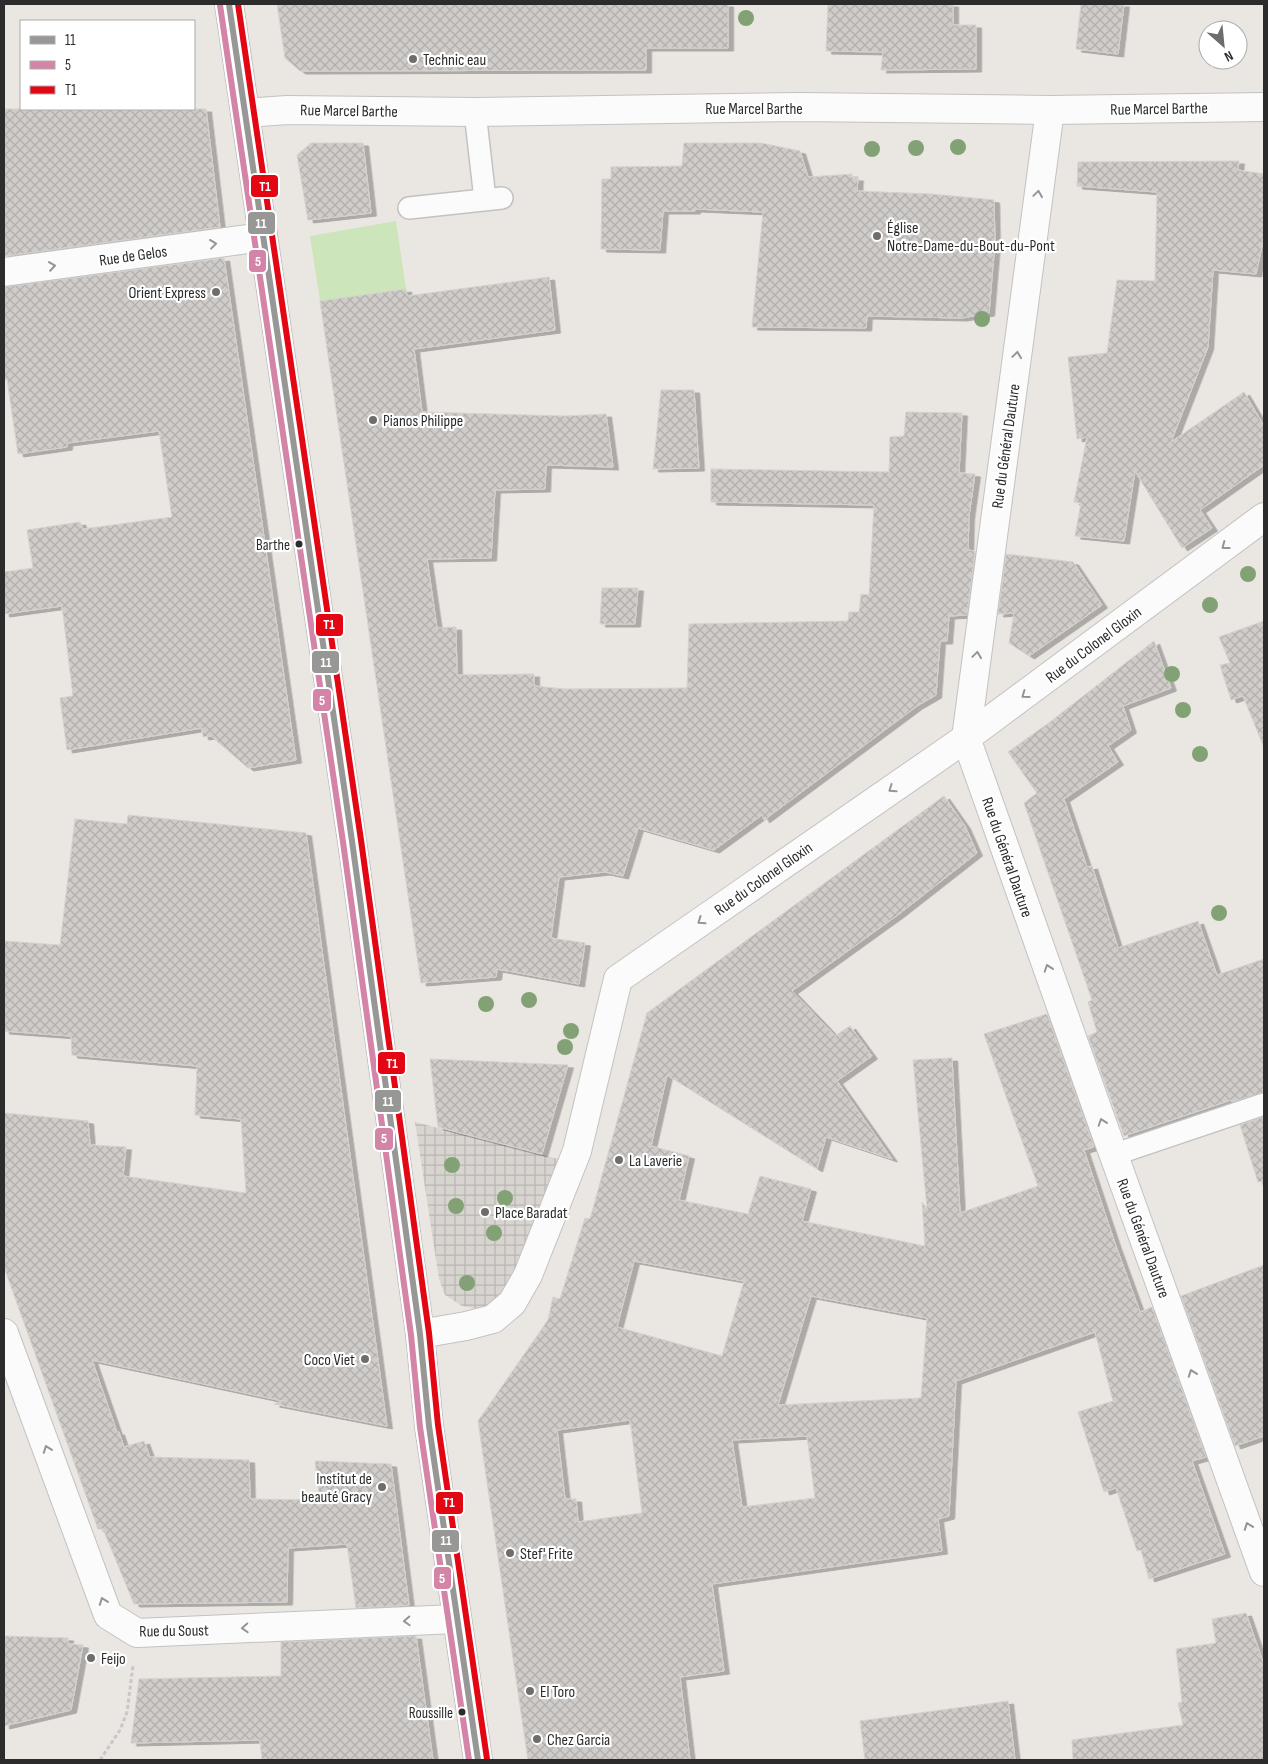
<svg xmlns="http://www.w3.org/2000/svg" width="1268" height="1764" viewBox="0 0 1268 1764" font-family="'Sofia Sans Condensed',sans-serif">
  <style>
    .grass { fill: #cce5bb }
    .plaza { fill: url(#plaza-grid) }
    .building { fill: url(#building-cross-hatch); stroke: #d5d2ce; fill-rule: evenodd; filter: url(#shadow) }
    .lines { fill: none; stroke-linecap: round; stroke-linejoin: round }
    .service-casing { stroke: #c3c2c3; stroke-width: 24 }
    .minor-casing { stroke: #c3c2c3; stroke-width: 30 }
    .tertiary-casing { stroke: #c3c2c3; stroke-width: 30 }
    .secondary-casing { stroke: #c3c2c3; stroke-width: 30 }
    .path { stroke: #c8c8c7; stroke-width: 3; stroke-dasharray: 4 2.5; stroke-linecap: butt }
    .service { stroke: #fcfbfb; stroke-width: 21 }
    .minor { stroke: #fcfbfb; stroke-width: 28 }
    .tertiary { stroke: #fcfbfb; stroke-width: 28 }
    .secondary { stroke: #fcfbfb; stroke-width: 28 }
    .bus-1-casing { stroke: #fff; stroke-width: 10 }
    .bus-2-casing { stroke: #fff; stroke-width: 10 }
    .bus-3-casing { stroke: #fff; stroke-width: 10 }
    .bus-1 { stroke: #979796; stroke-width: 6 }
    .bus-2 { stroke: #d384a7; stroke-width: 6 }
    .bus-3 { stroke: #e30613; stroke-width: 6 }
    .tree { fill: #82a275 }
    .oneway { stroke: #949494 }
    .poi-dot { fill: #6e6d6c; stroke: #fff; stroke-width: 2 }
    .bus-dot { fill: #2c2c2c; stroke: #fff; stroke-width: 2 }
    .labels { text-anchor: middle; stroke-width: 4.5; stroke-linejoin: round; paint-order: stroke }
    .bus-label { font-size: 15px; fill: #2c2c2c; stroke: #fff; text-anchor: end }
    .poi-label { font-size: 16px; fill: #2c2c2c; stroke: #fff; text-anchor: start }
    .street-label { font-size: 16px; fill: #2c2c2c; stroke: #fff }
    .line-badge { stroke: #fff; stroke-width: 2 }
    .badge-label { font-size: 14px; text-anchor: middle; font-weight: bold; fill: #fff }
  </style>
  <defs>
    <pattern id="plaza-grid" width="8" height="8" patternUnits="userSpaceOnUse" patternTransform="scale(1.25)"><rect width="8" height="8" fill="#d8d4d0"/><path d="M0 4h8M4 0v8" fill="none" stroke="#bab6b3"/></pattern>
    <pattern id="building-cross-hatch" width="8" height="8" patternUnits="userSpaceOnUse" patternTransform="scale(1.25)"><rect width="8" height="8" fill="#cfccc9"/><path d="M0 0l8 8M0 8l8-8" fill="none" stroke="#b2afad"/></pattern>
    <filter id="shadow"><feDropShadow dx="5.5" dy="3" stdDeviation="0" flood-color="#0004"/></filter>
  </defs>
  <rect width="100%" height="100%" fill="#eae6e2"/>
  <!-- grass -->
  <path class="grass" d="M396,221L406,289L320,301L310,236Z"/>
  <!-- plaza -->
  <path class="plaza" d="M415,1122L562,1160L516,1280L500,1300L480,1309L462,1306L445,1295L439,1279Z"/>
  <!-- building -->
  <g class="building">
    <path d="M277,4H728V48H646V70L300,71L285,58Z"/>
    <path d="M828,4H953V25H976V69L881,70L883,52L826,51Z"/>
    <path d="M1081,4H1124L1118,54L1076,49Z"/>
    <path d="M4,109H206L220,227L4,256Z"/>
    <path d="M311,143H363L371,213L308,220L297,155Z"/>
    <path d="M684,143H761L800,151L808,177L852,174V178H858L857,191L932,194L994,200L995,242L989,313L962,318L867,316L866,328L752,327L763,212L695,209V211H663L660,250L601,249L602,179H611V167L682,166Z"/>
    <path d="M1239,161L1238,170L1264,174V236L1256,274L1213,270L1208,347L1171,442L1244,392L1264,426V465L1200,510L1212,528L1182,548L1135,471L1124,541L1075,536L1081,503L1074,502L1087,437L1077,439L1068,357L1107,353L1117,280L1155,281L1157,192L1077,186L1078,162Z"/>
    <path d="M224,258L296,760L248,768L211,736L203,737L202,728L67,750L60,698L73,696L62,606L4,614V572L33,568L27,530L80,522L83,529L172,517L159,431L67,443V447L18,454L7,379L4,380V287Z"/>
    <path d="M549,277L555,330L414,349L422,412L565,416L606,414L613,467L546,465L545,489L495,490L491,558L427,559L437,628L456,627L457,675L534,674V686L565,689L687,688L689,624L848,621L849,612H859L861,594L869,595L874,505L711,502V469L889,472L890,437L904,436L906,412L962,413L959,473L975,474L969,516L968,550L975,551L967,615L949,616L947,641H940L936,695L917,706L764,820L762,815L714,850L638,828L623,876L605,872L559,877L551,938L585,943L579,984L497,969L496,977L421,983L320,301L406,289L407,296Z"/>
    <path d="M661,390H694L699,468L653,469Z"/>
    <path d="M1006,554L1073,562L1102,605L1029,656L1009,643L1014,613L998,614Z"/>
    <path d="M602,588H638L635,624H600Z"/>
    <path d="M1264,621V745H1263L1243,696L1231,700L1220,665L1230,663L1219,637Z"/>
    <path d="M1154,641L1171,688L1123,706L1131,730L1108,746L1118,762L1064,799L1087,867L1092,866L1118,948L1198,921L1217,975L1264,959V1092L1232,1102L1231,1100L1124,1136L1088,1036L1097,1032L1088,1002L1092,1000L1024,803L1037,793L1008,752L1050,722Z"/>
    <path d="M944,796L965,826L977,853L899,914L792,991L835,1036L850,1026L872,1056L837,1081L892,1159L826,1137L817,1169L667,1075L651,1146L689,1156L679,1200L748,1214L760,1176L811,1189L802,1221L925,1246L922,1202L927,1209L913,1060L952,1058L960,1213L1038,1186L984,1034L1047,1014L1094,1147L1084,1150L1116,1246L1140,1312L1152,1307L1206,1457L1192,1461L1225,1554L1149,1579L1141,1550L1137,1551L1116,1488L1104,1492L1078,1412L1113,1401L1095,1332L956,1381L949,1516L938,1519L942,1551L712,1584L724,1671L680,1677L690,1760H528L478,1421L548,1320L553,1297L560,1299L585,1218L590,1219L647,1013ZM634,1261L744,1281L722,1356L617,1327ZM811,1296L927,1318L921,1398L778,1405ZM630,1420L642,1513L578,1522L576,1499H565L557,1430ZM807,1436L815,1498L742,1507L732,1440Z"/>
    <path d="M128,815L306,833L387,1426L274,1404L283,1401L92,1360L117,1432H119L124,1447L144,1441L150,1457L249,1460L250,1499L320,1500L315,1461L391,1464L409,1605L356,1608L347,1544L288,1548L287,1602L134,1604L103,1529H98L4,1267V1113L88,1121L90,1145L126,1147L123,1176L246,1193L241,1119L195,1115L197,1066L72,1055L71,1036L4,1031V941L60,945L75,819L127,824Z"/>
    <path d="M430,1059L568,1065L542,1154L438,1127Z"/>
    <path d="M1264,1117V1181L1258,1182L1240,1125Z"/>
    <path d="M1264,1265V1436L1235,1446L1181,1296Z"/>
    <path d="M1246,1613L1264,1665V1760H1073L1072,1740L1183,1725L1178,1703L1182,1702L1176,1649L1216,1643L1212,1619Z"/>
    <path d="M4,1636L68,1638V1644L83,1645L71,1710L4,1726Z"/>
    <path d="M416,1636L433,1760H262L260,1740L131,1743L139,1679L281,1676V1642Z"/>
    <path d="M1008,1701L1015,1760H865L860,1721Z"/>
  </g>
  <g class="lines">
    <defs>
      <g id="service">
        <path d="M475,112L485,199"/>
        <path d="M409,208L502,198"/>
        <path d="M1113,1155L1264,1104"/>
      </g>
      <g id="minor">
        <path d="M1050,110L966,738L1104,1128L1264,1572"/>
        <path d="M245,113L287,110L475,112L799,107L1050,110L1264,107"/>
        <path d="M4,1333L108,1615L137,1633L456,1619"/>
        <path d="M420,1334L466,1326L493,1319L512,1303L528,1275L577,1151L618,979L966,738L1264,517"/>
      </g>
      <path id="tertiary" d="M4,272L263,237"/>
      <path id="secondary" d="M229,4L352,841L420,1334L429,1426L478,1760"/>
    </defs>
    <!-- service casing -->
    <use href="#service" class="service-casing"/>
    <!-- minor casing -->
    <use href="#minor" class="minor-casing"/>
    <!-- tertiary casing -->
    <use href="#tertiary" class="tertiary-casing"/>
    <!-- secondary casing -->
    <use href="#secondary" class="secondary-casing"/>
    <!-- path -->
    <path class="path" d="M100,1760L120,1730L127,1712L133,1666"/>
    <!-- service -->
    <use href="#service" class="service"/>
    <!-- minor -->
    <use href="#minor" class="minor"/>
    <!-- tertiary -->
    <use href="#tertiary" class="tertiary"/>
    <!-- secondary -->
    <use href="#secondary" class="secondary"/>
    <defs>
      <path id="bus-1" d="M229,4L352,841L420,1334L429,1426L478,1760"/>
      <path id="bus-2" d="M220,5L343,842L411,1335L420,1427L469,1760"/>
      <path id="bus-3" d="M238,4L361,840L429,1333L438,1425L487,1759"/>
    </defs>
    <!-- bus-1 casing -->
    <use href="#bus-1" class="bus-1-casing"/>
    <!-- bus-2 casing -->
    <use href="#bus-2" class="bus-2-casing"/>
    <!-- bus-3 casing -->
    <use href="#bus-3" class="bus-3-casing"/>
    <!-- bus-1 -->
    <use href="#bus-1" class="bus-1"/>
    <!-- bus-2 -->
    <use href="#bus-2" class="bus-2"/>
    <!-- bus-3 -->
    <use href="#bus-3" class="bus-3"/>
  </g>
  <!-- trees -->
  <g class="tree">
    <circle cx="746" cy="18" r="8"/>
    <circle cx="958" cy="147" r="8"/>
    <circle cx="916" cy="148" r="8"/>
    <circle cx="872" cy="149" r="8"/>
    <circle cx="982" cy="319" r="8"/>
    <circle cx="1248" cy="574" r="8"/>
    <circle cx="1210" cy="605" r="8"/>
    <circle cx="1172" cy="674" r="8"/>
    <circle cx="1183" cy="710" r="8"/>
    <circle cx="1200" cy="754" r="8"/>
    <circle cx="1219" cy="913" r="8"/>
    <circle cx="529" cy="1000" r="8"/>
    <circle cx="486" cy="1004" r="8"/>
    <circle cx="571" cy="1031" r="8"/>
    <circle cx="565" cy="1047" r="8"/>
    <circle cx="452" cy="1165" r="8"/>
    <circle cx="505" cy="1198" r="8"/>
    <circle cx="456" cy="1206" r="8"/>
    <circle cx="494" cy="1233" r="8"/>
    <circle cx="467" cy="1283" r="8"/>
  </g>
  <!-- one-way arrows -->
  <defs><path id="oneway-chevron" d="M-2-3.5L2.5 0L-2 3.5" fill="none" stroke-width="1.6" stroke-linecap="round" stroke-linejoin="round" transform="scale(1.25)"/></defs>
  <g class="oneway">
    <use href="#oneway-chevron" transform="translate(1038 194) rotate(-82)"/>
    <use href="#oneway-chevron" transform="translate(213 244) rotate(-7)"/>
    <use href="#oneway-chevron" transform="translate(52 266) rotate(-8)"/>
    <use href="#oneway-chevron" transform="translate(1017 355) rotate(-82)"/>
    <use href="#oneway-chevron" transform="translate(1225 546) rotate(143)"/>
    <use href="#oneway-chevron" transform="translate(977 655) rotate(-82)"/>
    <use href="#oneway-chevron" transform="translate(1025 695) rotate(144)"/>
    <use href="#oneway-chevron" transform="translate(892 789) rotate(145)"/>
    <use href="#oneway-chevron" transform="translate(701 921) rotate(145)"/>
    <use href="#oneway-chevron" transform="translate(1048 968) rotate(-109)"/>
    <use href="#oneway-chevron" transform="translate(1102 1122) rotate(-109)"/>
    <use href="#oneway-chevron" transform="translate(1192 1373) rotate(-110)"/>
    <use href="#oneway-chevron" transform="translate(47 1449) rotate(-110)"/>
    <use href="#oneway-chevron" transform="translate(1248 1526) rotate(-110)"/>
    <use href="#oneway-chevron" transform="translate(103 1601) rotate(-110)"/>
    <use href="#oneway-chevron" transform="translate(407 1621) rotate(177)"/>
    <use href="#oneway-chevron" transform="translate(245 1628) rotate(177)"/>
  </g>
  <!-- markers -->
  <g class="poi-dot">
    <circle cx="413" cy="59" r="5"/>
    <circle cx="877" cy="236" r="5"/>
    <circle cx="216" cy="292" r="5"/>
    <circle cx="373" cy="420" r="5"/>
    <circle cx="619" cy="1160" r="5"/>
    <circle cx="485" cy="1212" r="5"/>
    <circle cx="365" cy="1359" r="5"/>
    <circle cx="382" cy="1487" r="5"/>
    <circle cx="510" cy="1553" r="5"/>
    <circle cx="91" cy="1658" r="5"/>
    <circle cx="530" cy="1691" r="5"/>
    <circle cx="537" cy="1739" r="5"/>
  </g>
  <g class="bus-dot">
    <circle cx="299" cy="544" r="4.5"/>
    <circle cx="462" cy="1712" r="4.5"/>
  </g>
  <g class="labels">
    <!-- bus labels -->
    <g class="bus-label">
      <text x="290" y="550">Barthe</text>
      <text x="453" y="1718">Roussille</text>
    </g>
    <!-- poi labels -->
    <g class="poi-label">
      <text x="423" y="65">Technic eau</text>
      <text x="887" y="233">Église<tspan x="887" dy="18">Notre-Dame-du-Bout-du-Pont</tspan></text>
      <text x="206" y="298" text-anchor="end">Orient Express</text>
      <text x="383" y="426">Pianos Philippe</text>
      <text x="629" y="1166">La Laverie</text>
      <text x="495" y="1218">Place Baradat</text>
      <text x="355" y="1365" text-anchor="end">Coco Viet</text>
      <text x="372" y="1484" text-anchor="end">Institut de<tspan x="372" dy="18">beauté Gracy</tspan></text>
      <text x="520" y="1559">Stef' Frite</text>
      <text x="101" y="1664">Feijo</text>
      <text x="540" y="1697">El Toro</text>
      <text x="547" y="1745">Chez Garcia</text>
    </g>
    <!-- street labels -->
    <g class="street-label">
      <text x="754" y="114">Rue Marcel Barthe</text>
      <text transform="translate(1159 108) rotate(-1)" y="6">Rue Marcel Barthe</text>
      <text transform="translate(349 110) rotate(1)" y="6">Rue Marcel Barthe</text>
      <text transform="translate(133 255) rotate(-8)" y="6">Rue de Gelos</text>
      <text transform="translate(1005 446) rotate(-82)" y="6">Rue du Général Dauture</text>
      <text transform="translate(1093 644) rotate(-37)" y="6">Rue du Colonel Gloxin</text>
      <text transform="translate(1008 857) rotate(71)" y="6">Rue du Général Dauture</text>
      <text transform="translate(763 878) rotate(-35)" y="6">Rue du Colonel Gloxin</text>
      <text transform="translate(1144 1238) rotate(70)" y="6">Rue du Général Dauture</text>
      <text transform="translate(174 1630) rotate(-1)" y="6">Rue du Soust</text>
    </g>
  </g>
  <g class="line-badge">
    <rect x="250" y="174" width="29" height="24" rx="5" fill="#e30613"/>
    <rect x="247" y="211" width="29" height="24" rx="5" fill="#979796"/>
    <rect x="248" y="249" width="19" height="24" rx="5" fill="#d384a7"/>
    <rect x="315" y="613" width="29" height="24" rx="5" fill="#e30613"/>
    <rect x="311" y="650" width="29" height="24" rx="5" fill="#979796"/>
    <rect x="312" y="688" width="20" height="24" rx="5" fill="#d384a7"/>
    <rect x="377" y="1051" width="29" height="24" rx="5" fill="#e30613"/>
    <rect x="374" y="1089" width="28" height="24" rx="5" fill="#979796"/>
    <rect x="374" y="1127" width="20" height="24" rx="5" fill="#d384a7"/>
    <rect x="435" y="1491" width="29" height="24" rx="5" fill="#e30613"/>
    <rect x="431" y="1529" width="29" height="24" rx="5" fill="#979796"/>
    <rect x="433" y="1566" width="19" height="24" rx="5" fill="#d384a7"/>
  </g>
  <g class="badge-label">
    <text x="265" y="191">T1</text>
    <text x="261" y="228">11</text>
    <text x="258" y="266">5</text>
    <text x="329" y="629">T1</text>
    <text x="326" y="667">11</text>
    <text x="322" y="705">5</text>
    <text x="392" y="1068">T1</text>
    <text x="388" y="1106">11</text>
    <text x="384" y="1143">5</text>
    <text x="449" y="1507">T1</text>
    <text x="446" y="1545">11</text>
    <text x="442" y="1583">5</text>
  </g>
  <!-- border -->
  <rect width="1268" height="1764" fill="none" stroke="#2c2c2c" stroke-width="10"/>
  <!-- legend -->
  <rect x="20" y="20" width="175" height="90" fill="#ffffff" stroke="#ababab"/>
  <rect x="30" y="36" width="25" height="8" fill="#979796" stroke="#ababab"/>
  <text x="65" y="45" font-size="15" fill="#2c2c2c">11</text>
  <rect x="30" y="61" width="25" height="8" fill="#d384a7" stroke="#ababab"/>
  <text x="65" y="70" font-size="15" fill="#2c2c2c">5</text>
  <rect x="30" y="86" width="25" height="8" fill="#e30613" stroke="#ababab"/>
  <text x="65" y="95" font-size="15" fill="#2c2c2c">T1</text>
  <!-- north arrow -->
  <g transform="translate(1223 45) rotate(153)"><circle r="24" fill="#ffffff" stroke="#ababab"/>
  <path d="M0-4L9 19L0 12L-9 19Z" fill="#6e6d6c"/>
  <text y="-8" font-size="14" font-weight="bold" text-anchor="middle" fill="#2c2c2c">N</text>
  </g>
</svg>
